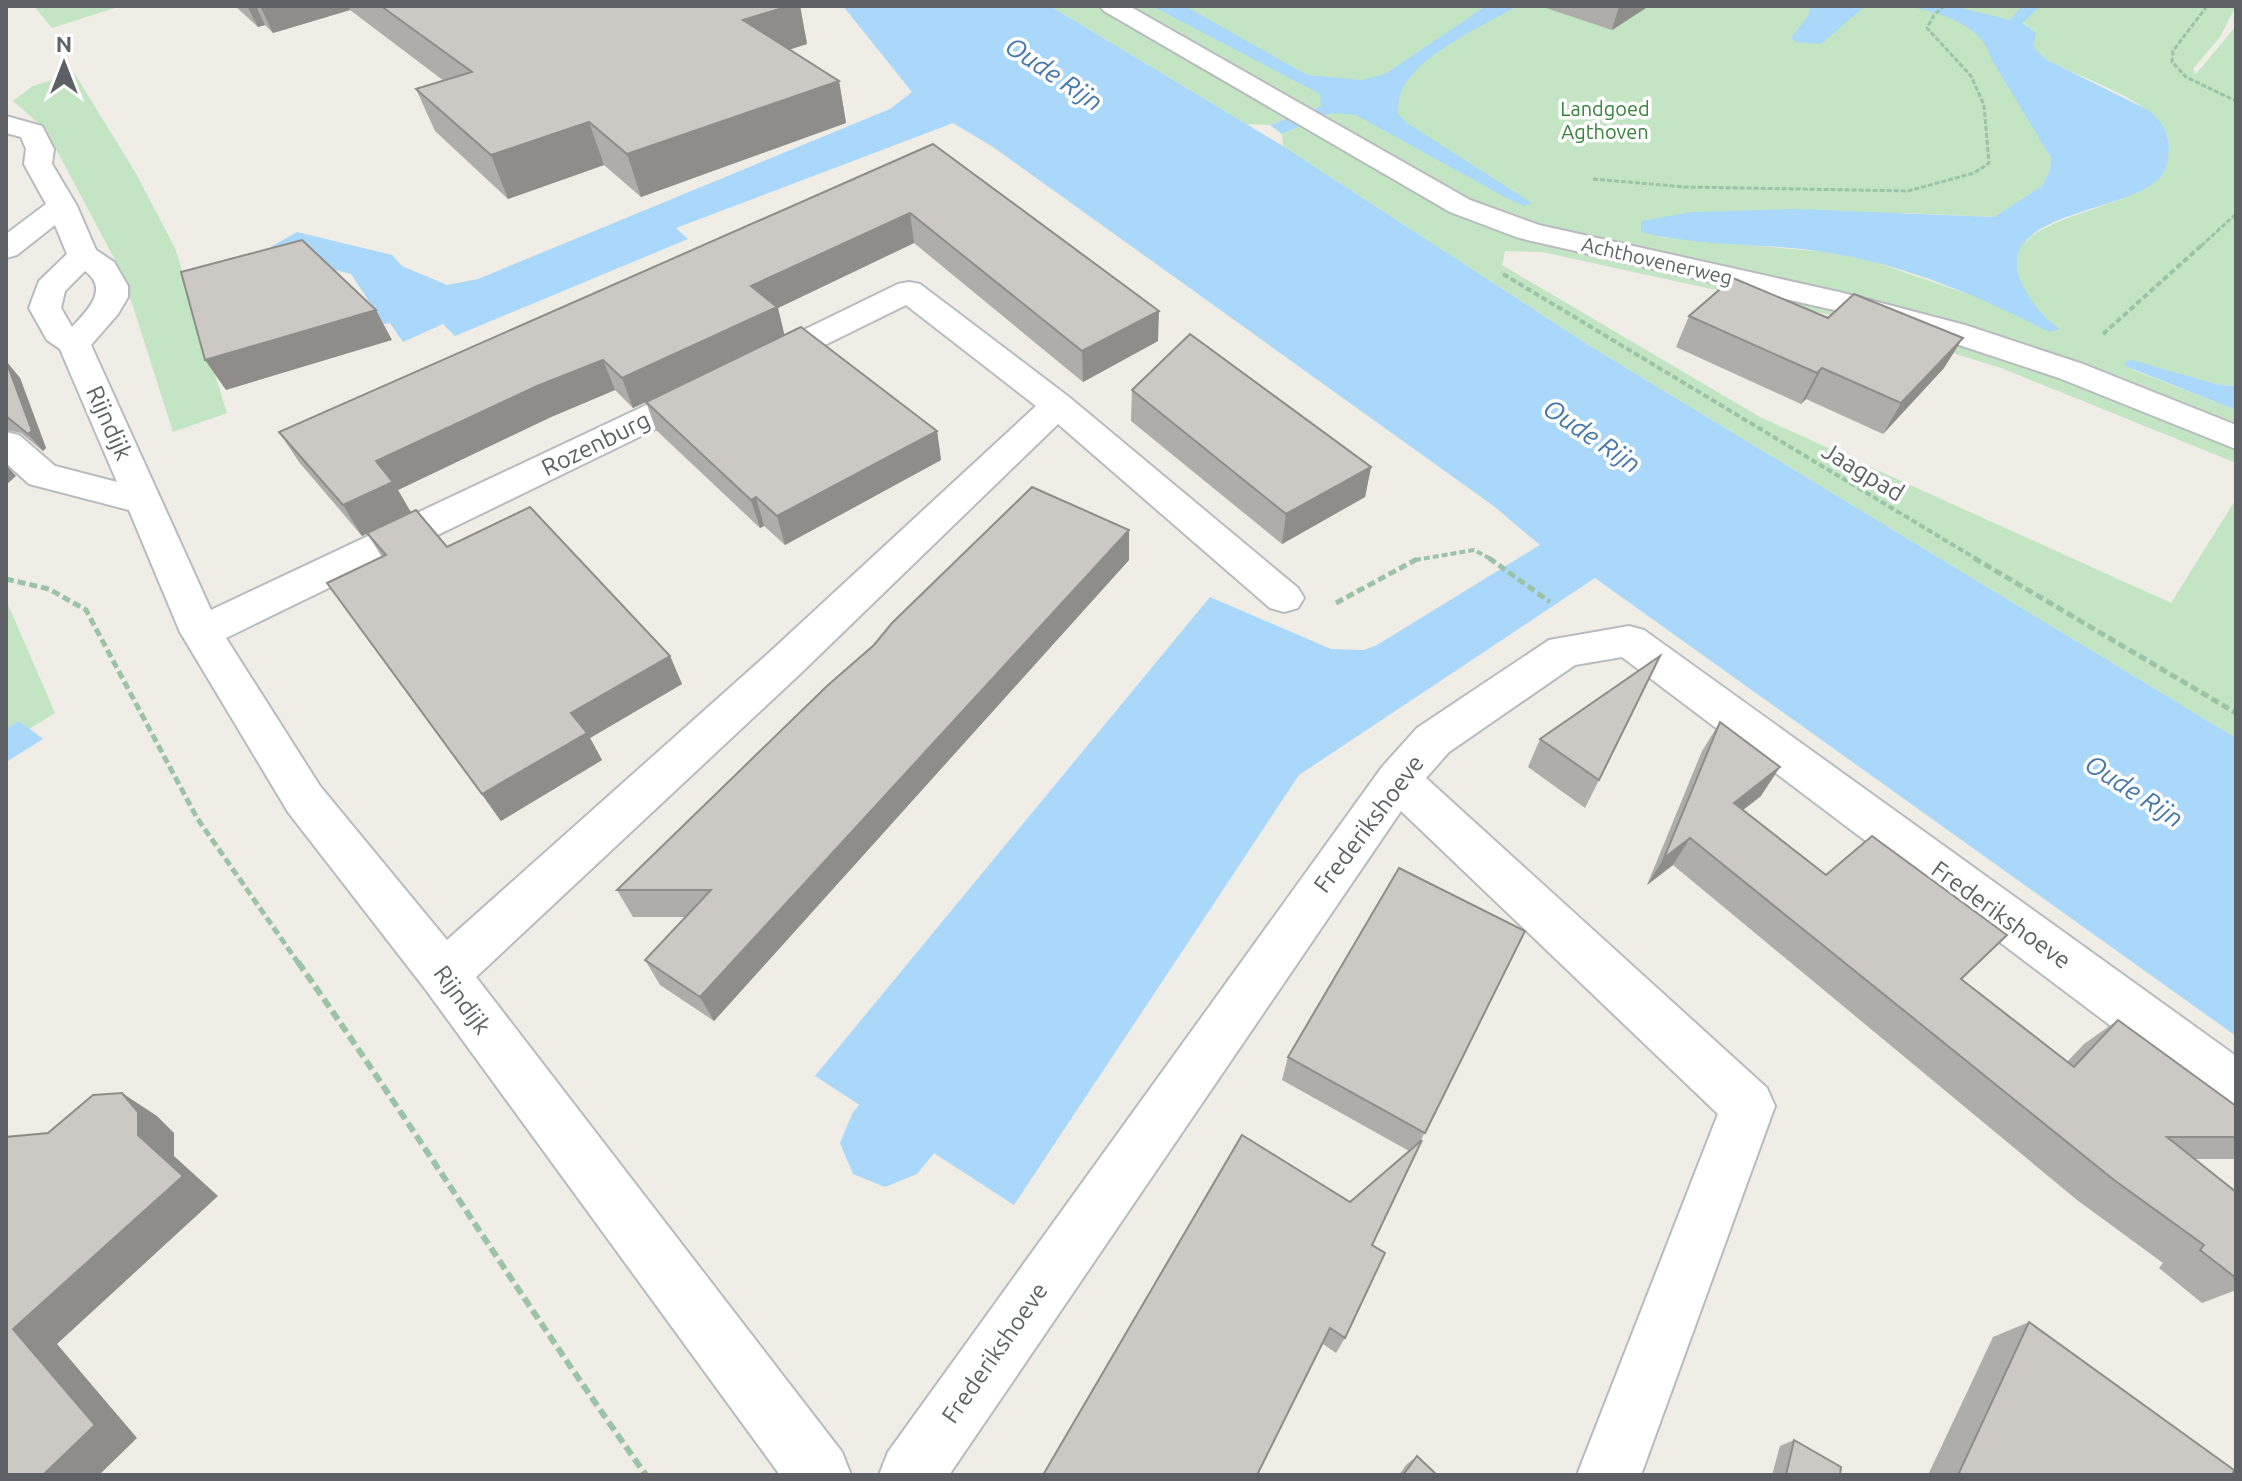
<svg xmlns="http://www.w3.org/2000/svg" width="2242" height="1481" viewBox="0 0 2242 1481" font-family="Ubuntu,sans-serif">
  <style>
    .green { fill: #c3e5c3 }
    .water { fill: #a9d8fb }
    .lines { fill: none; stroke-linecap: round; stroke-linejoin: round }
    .canal { fill: #a9d8fb; fill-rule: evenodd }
    .minor-casing { stroke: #b8bbbe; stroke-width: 4 }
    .path-far3 { stroke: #9bc3a7; stroke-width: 3; stroke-dasharray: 5 2; stroke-linecap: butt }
    .path-far2 { stroke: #9bc3a7; stroke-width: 4; stroke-dasharray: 6 3; stroke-linecap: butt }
    .path-far1 { stroke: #9bc3a7; stroke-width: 5; stroke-dasharray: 8 4; stroke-linecap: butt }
    .path { stroke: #9bc3a7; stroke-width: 6; stroke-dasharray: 10 5; stroke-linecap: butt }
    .minor { fill: #fff; fill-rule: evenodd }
    .wall { fill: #afada9 }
    .shaded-wall { fill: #8f8d89 }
    .building { fill: #ccc9c4; stroke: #8f8d89; stroke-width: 2 }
    .labels { text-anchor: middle; stroke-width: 7; stroke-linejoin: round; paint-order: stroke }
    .far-park-label { font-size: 20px; fill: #38813c; stroke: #fff }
    .far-street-label { font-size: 20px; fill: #5d6165; stroke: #fff }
    .street-label { font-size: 24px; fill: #5d6165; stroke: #fff }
    .water-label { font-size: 26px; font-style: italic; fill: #4678ad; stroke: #fff }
  </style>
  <rect width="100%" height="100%" fill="#efede5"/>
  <!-- green -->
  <g class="green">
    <path d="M34,6H121L52,28Z"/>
    <path d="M1050,6H2024L1988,47L2051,158L2050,170L2042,186L1994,217L1904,213L1658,237L1827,252L1869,260L2051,323C1968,239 2048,227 2115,201C2132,194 2148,182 2164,173C2166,161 2172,146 2167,135C2155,99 2078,78 2045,59L2032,46L2035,33L2023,22L2040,6H2236L2220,37L2193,69L2196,74L2236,26V386L2219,385L2132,361L2133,370L2236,410V463L2001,368L1830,315L1542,252L1505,251L1502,265L1760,417L2171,603L2236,499V738L1590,346L1283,146L1282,134L1329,115L1317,107L1270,125L1246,124Z"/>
    <path d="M74,73L134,170L175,248L227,413L173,432L123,275L46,130L13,101L33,86Z"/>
    <path d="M6,600L55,713L29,729L19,721L6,729Z"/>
  </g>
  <!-- water -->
  <g class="water">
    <path d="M843,6H1050L1283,146L1590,346L2236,738V1036L1595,578L1299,775L1014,1205L815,1076L1210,597L1331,649L1364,650L1377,645L1540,545L1495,507L993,147L953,123L676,228L688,239L455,336L443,324L403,342L390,323L384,324L351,274L262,252L297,232L392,255L402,266L447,285L478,279L890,109L912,92Z"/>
    <path d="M1152,6H1185L1307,75L1361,80L1385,74L1486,6H1517C1483,26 1426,51 1405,84C1399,93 1398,103 1398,114L1407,123L1532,203L1524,206L1512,201L1356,115L1332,113L1282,134L1270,125L1321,106L1320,94Z"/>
    <path d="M1811,6H1865L1821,44L1796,42L1791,38L1808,16Z"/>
    <path d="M1908,6H1953L2010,20L2022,6H2040L2023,23L2036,33L2033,46L2045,59L2148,110C2159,118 2169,132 2169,146C2169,154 2167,169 2162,175C2132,214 1991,210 2021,282C2029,299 2044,319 2060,329L2049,332C1979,296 1908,266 1830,253C1768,242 1703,248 1641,232V221L1692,212L1796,209L1994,217L2042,186L2050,170L2051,158L1992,60C1982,23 1941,14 1908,6Z"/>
    <path d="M2132,360L2219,385L2236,386V410L2125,366V362Z"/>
    <path d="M19,721L43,739L6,762V729Z"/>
  </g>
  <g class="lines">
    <!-- canal -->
    <path class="canal" d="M961,1013L991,1025L1004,1054L991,1083L917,1174L885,1187L853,1174L840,1143L853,1112L931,1025Z"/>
    <defs>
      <g id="minor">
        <path d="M1100,6H1129L1470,200L1539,225L1839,292L1965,325L2083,364L2236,425V449L2059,378L1941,339L1834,310L1519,238L1450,212L1104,11Z"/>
        <path d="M6,116L42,126L54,149L52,164L77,206L96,250L114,262L128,286V297L118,314L91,345L211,610L691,384L703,381L715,384L720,392L715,400L226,638L320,786L447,940L772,650L1036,406L906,305L774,370L762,373L750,370L745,363L750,356L898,284L909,282L920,284L1069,397L1298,588L1304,598L1298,608L1284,612L1270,608L1058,424L802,672L476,977L842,1452L851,1475H780L426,990L288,812L180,632L129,510L29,484L6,463V432L19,435L55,466L117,482L60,349L47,340L29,308L39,281L67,254L55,225L17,255L6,258V234L46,204L24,164L26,149L21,137L6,133ZM85,271C110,289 87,311 72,327L61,308L65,291Z"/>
        <path d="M1629,626L1644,630L2236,1056V1114L2217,1106L1622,657L1575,665L1449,752L1426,778L1767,1088L1775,1106L1641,1475H1577L1718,1114L1401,811L949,1475H879L888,1452L1382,767L1417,728L1549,640Z"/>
      </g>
    </defs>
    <!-- minor casing -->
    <use href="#minor" class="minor-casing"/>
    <!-- path-far3 -->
    <g class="path-far3">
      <path d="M2207,6L2173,51L2172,62L2186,77L2236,101"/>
      <path d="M2236,101V115"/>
      <path d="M1593,179L1685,187L1908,191L1974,173L1989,163L1984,105L1971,76L1927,28L1934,15L1944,6"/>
      <path d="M2201,246L2236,214"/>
    </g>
    <!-- path-far2 -->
    <g class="path-far2">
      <path d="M1503,274L1978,560"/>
      <path d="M2103,334L2203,244"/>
      <path d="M1415,560L1474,550L1493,560"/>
    </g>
    <!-- path-far1 -->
    <g class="path-far1">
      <path d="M1489,558L1550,602"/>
      <path d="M1974,558L2236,713"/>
      <path d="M6,579L49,589L86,610L197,818L299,964"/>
      <path d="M1336,603L1419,558"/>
    </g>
    <!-- path -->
    <path class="path" d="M298,962C417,1131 526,1307 646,1475"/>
    <!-- minor -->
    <use href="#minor" class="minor"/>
  </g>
  <!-- wall -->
  <g class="wall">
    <path d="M235,6H800L807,44L789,49L839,81L846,123L641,197L604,165L508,199L435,131L416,89L444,81L350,10L273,33L265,25L258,27Z"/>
    <path d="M1540,6H1649L1612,30Z"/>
    <path d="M933,144L1158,341L1083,382L914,243L778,308L784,335L937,431L941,460L785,545L764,526L760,528L656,430L646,402L633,408L615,390L551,417L398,490L411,512L447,547L670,656L682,684L590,738L602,760L501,821L327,583L382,557L367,533L383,526L362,536L299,462L279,432Z"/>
    <path d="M1689,316L1944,368L1883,434L1806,399L1801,404L1676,347Z"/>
    <path d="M6,361L20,378L46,448L43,451L21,433L6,430Z"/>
    <path d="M1132,390L1371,467L1365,497L1282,544L1131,421Z"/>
    <path d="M1129,530V560L714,1021L660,985L645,960L686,917H633L617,890Z"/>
    <path d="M1720,722L1761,796L1743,810L2067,1062L2084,1044L2118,1020L2236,1106V1159H2194L2236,1192V1290L2202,1303L2159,1268L2163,1263L2077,1200L1673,865L1647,885L1702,751Z"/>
    <path d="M1540,739L1599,780L1585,808L1528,767Z"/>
    <path d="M1525,931L1420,1142L1372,1245L1345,1338L1336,1353L1323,1344L1409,1151L1282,1080L1288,1057Z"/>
    <path d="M2029,1322L2232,1475H1928L1993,1337Z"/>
    <path d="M1794,1440L1840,1475H1772L1780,1446Z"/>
    <path d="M1417,1456L1437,1475H1399L1406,1465Z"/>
  </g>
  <!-- shaded-wall -->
  <g class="shaded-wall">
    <path d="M247,6H256L265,25L258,27Z"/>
    <path d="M260,6H348L350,10L273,33Z"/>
    <path d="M789,6H800L807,44L752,62L743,20Z"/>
    <path d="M1619,6H1649L1612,30Z"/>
    <path d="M839,81L846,123L641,197L627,154Z"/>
    <path d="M589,122L604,165L508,199L491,155Z"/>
    <path d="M910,213L914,243L778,308L785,337L633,408L622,378L751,286Z"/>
    <path d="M376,310L392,340L226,390L205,360Z"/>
    <path d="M1159,311L1158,341L1083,382L1082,351Z"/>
    <path d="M1963,338L1944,368L1883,434L1901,403Z"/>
    <path d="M603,360L615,390L551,417L398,490L411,513L362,536L343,505L376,461L537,386Z"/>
    <path d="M6,361L20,378L46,448L43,451L28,434Z"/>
    <path d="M1822,368L1806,399L1801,404L1817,373Z"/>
    <path d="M937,431L941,460L785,545L777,516Z"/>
    <path d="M6,465L16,476L6,485Z"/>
    <path d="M1371,467L1365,497L1282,544L1286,514Z"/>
    <path d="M756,497L764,526L760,528L751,500Z"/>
    <path d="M1129,530V560L714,1021L700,997Z"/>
    <path d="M670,656L682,684L590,738L602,760L501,821L482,794L571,713Z"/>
    <path d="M1780,767L1761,796L1716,831L1734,803Z"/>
    <path d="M1690,838L1673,865L1647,885L1664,858Z"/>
    <path d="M122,1093L157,1116L174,1133V1156L218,1196L57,1344L137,1438L99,1475H43L13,1329Z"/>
  </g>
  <!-- building -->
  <g class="building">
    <path d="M381,6H789L743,20L839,81L627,154L589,122L491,155L416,89L472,72Z"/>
    <path d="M933,144L1159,311L1082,351L910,213L751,286L777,307L622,378L603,360L537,386L376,461L393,482L343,505L279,432Z"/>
    <path d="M302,240L376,310L205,360L181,272Z"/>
    <path d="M1733,278L1828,318L1854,294L1963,338L1901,403L1822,368L1817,373L1689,316Z"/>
    <path d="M801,327L937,431L777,516L756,497L751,500L646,402Z"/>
    <path d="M1190,334L1371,467L1286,514L1132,390Z"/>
    <path d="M6,361L32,431L28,434L6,416Z"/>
    <path d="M1032,487L1129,530L700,997L645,960L711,890H617L827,686L874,645L892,623Z"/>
    <path d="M530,507L670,656L571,713L587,733L482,794L327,583L386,555L367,533L416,510L447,547Z"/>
    <path d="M1660,656L1599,780L1540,739Z"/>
    <path d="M1720,722L1780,767L1734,803L1826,875L1872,836L2007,935L1961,979L2074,1067L2118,1020L2236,1106V1137H2167L2236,1192V1278L2200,1250L2204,1245L2114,1180L1690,838L1664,858Z"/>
    <path d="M1399,868L1525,931L1425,1133L1288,1057Z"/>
    <path d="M122,1093L138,1112V1135L183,1176L13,1329L95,1425L43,1475H6V1137L48,1133L93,1095Z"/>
    <path d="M1242,1135L1350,1202L1422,1140L1372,1245L1385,1253L1345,1338L1330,1328L1257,1475H1043Z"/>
    <path d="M2029,1322L2234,1470L2232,1475H1958Z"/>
    <path d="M1794,1440L1841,1467L1840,1475H1786Z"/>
    <path d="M1417,1456L1437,1475H1403Z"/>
  </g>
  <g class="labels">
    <!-- far-park labels -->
    <g class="far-park-label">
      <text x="1605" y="116">Landgoed<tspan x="1605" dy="23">Agthoven</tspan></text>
    </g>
    <!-- far-street labels -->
    <g class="far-street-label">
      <text transform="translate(1657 261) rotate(13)" y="7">Achthovenerweg</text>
    </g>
    <!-- street labels -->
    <g class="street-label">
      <text transform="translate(109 423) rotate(66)" y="8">Rijndijk</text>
      <text transform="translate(596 444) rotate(-26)" y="8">Rozenburg</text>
      <text transform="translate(1863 472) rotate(31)" y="8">Jaagpad</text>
      <text transform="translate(1369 824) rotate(-53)" y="8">Frederikshoeve</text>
      <text transform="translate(2001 915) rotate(36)" y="8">Frederikshoeve</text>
      <text transform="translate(462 1000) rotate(54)" y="8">Rijndijk</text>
      <text transform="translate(995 1353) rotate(-55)" y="8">Frederikshoeve</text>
    </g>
    <!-- water labels -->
    <g class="water-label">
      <text transform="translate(1054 74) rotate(34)" y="9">Oude Rijn</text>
      <text transform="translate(1592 436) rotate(34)" y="9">Oude Rijn</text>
      <text transform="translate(2134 791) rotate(33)" y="9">Oude Rijn</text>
    </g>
  </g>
  <!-- border -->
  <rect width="2242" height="1481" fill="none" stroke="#5d6165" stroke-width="16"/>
  <!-- north arrow -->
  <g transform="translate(64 64)" stroke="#ffffff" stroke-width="6" paint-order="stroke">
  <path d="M0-6L14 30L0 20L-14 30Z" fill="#5d6165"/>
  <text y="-12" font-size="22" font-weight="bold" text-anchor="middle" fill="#5d6165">N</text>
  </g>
</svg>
